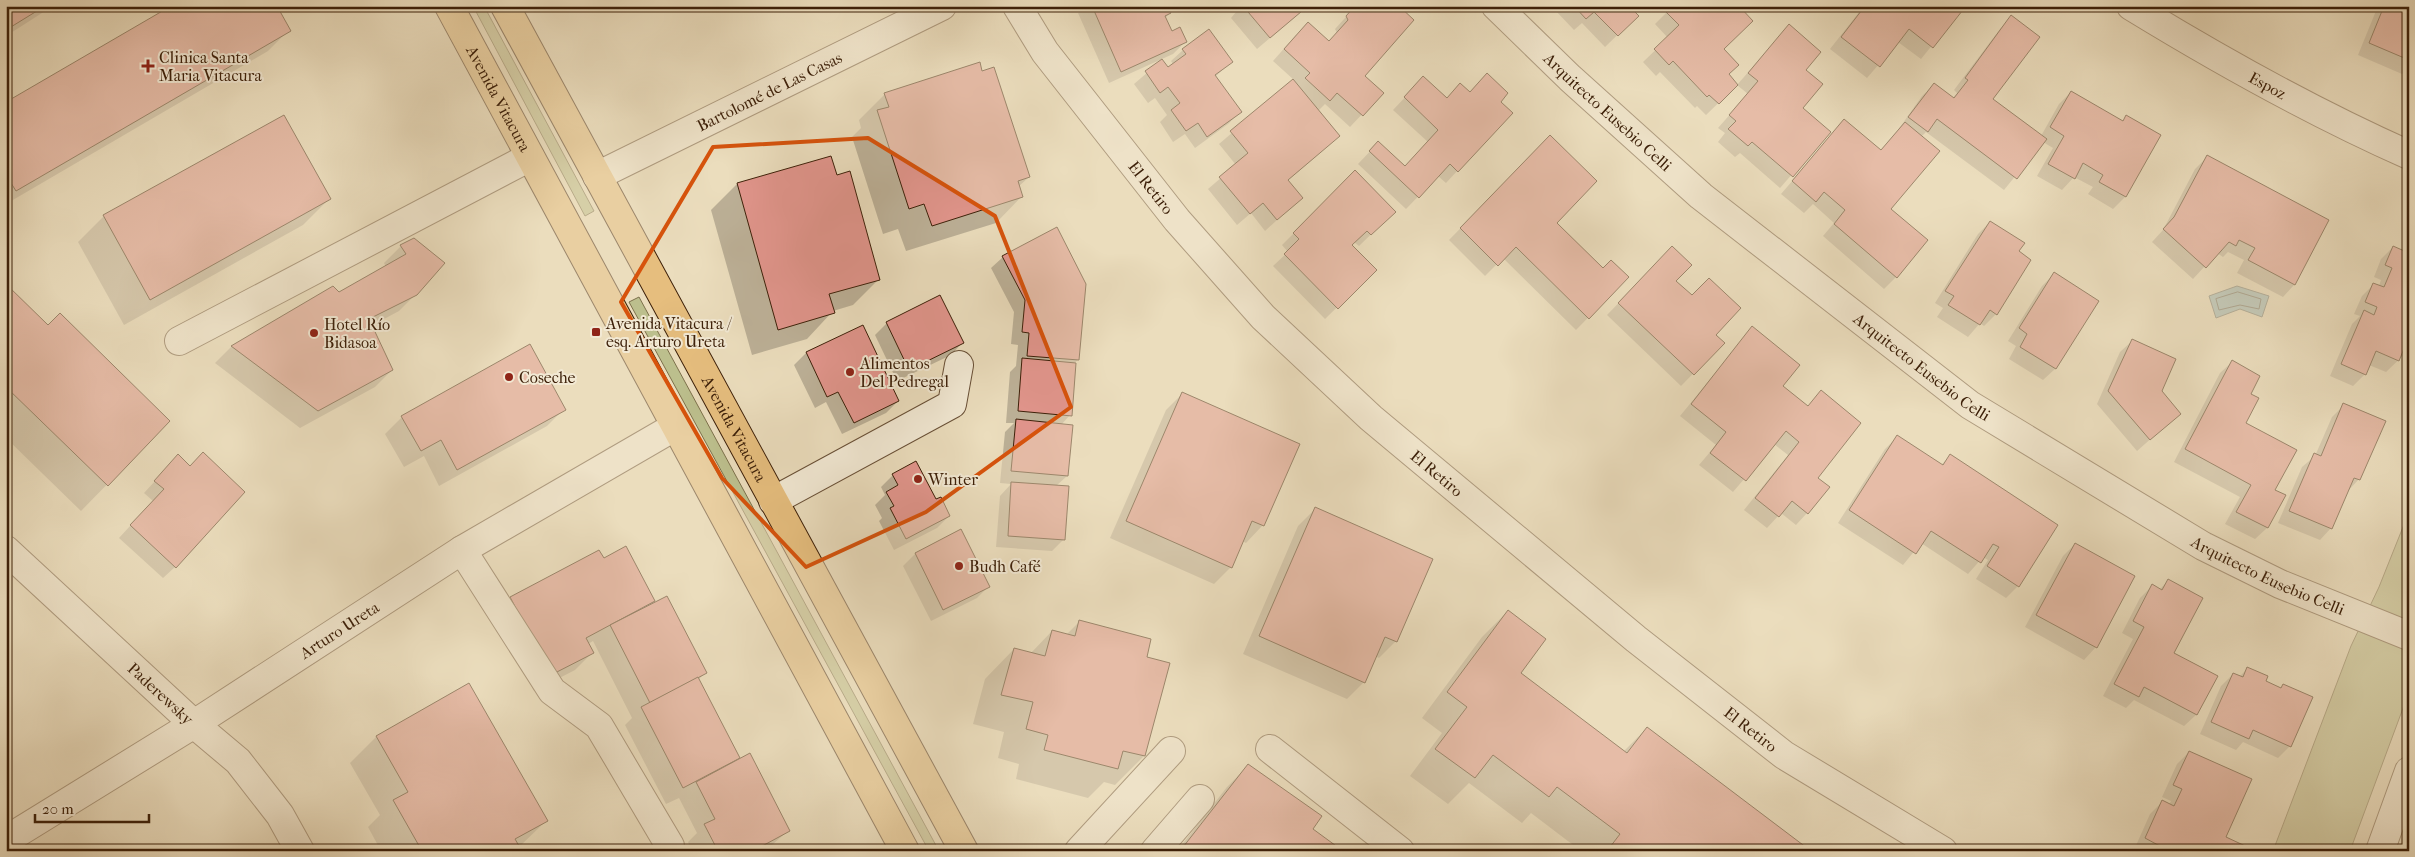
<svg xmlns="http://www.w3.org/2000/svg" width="2415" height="857" viewBox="0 0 2415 857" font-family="'IM FELL French Canon',serif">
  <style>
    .green { fill: #bcbf8d; stroke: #7c704b }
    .water { fill: #9cbaba; stroke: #767c73 }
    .shadow { fill: #0003 }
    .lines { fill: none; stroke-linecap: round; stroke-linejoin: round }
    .shore { stroke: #6c6d62; stroke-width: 1 }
    .building { fill: #e1958c; stroke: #3d2009 }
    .minor-casing { stroke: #684f36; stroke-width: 30 }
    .major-casing { stroke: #3d2009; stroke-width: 30 }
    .minor { stroke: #f2e9d4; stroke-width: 28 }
    .major { stroke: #e6be7e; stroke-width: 28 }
    .marked { fill: none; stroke: #d7530c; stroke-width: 4; stroke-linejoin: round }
    .poi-dot { fill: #8f2418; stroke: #f2e9d4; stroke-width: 2 }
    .labels { text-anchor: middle; stroke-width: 4; stroke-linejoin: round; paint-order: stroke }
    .poi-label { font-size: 16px; fill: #3d2009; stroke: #f2e9d4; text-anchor: start }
    .street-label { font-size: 16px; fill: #3d2009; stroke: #f2e9d4 }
  </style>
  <rect width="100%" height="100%" fill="#ebddbd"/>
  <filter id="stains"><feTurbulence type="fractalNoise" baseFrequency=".004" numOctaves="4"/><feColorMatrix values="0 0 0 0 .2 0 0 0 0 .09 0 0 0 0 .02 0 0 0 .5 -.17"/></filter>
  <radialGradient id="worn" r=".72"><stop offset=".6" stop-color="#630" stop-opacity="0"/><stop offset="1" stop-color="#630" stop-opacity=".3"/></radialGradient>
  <!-- green -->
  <g class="green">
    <path d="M473,6H484L594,211L585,216Z"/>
    <path d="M639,297L939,851H929L629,302Z"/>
    <path d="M2409,512V692L2350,851H2273L2351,646L2379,587Z"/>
  </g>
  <!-- water -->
  <path class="water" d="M2237,286L2269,296L2262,317L2240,309L2216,318L2209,296Z"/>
  <!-- shadow -->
  <g class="shadow">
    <path d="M6,6H53L6,36Z"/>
    <path d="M1085,6H1179L1169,11L1170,13L1165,18L1171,33L1185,42L1173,54L1109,83L1078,13Z"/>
    <path d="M1232,6H1308L1257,49L1231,18L1236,12Z"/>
    <path d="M1356,6L1363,76L1382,93L1350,127L1325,104L1318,111L1339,136L1287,181L1301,198L1265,231L1251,213L1237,225L1208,189L1236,165L1219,144L1294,80L1273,61L1296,35L1329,42L1337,33L1335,29Z"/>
    <path d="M1559,6H1627L1637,16L1605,47L1582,23L1574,30L1555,10Z"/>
    <path d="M1673,6L1722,50L1727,75L1737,85L1706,115L1697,106L1695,108L1660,72L1656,76L1643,62L1668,38L1655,24Z"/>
    <path d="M1773,6H1782L1777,11Z"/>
    <path d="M1819,6H1828L1823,11Z"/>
    <path d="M1854,6H1964L1921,59L1898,42L1867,78L1830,49L1860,11Z"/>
    <path d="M2378,6H2409V68L2402,74L2358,55Z"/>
    <path d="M2012,17L1992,99L2041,136L2059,104L2071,92L2122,122L2127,117L2159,135L2125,197L2113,209L2088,194L2093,187L2074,177L2062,190L2037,176L2053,148L2043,142L2004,190L1926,132L1921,137L1889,209L1896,277L1884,289L1823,236L1834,223L1813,204L1804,213L1781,194L1844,121L1880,151L1898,130L1922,96L1934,85L1952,99L1957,93L1954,90L2000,29Z"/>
    <path d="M289,30L268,51L6,204V104Z"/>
    <path d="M1778,38L1801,109L1829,132L1780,188L1740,153L1735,157L1718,142L1725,133L1718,128L1748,94L1737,85Z"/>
    <path d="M1183,50L1231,62L1215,77L1240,112L1228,124L1195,148L1185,134L1173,142L1160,122L1167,115L1155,98L1148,103L1134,84L1162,60L1168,68L1173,64L1171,61Z"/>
    <path d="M982,73L1029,177L1018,187L1022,196L996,223L906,251L898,229L883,234L852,137L861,128L859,120L885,94Z"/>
    <path d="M1412,90L1447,99L1469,93L1499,102L1511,113L1446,183L1438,176L1406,209L1358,164L1378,143L1405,167L1428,142L1393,110Z"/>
    <path d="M1550,137L1555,223L1603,270L1628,277L1576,330L1503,258L1485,276L1449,240Z"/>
    <path d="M2207,157L2328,221L2294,285L2283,297L2237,273L2244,260L2228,252L2223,257L2217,253L2193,279L2152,242L2163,230L2195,169Z"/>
    <path d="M1355,172L1394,212L1359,246L1354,242L1351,245L1375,270L1325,319L1273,266L1288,252L1282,245Z"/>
    <path d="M836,176L879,279L853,305L833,311L807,339L752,355L711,210L737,184Z"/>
    <path d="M329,199L303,225L124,325L78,242L104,216Z"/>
    <path d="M1990,222L2017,252L1996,314L1984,326L1980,323L1968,337L1937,317L1943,308L1935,303L1978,234Z"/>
    <path d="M414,239L416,294L399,311L371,326L392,370L375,387L300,428L215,363L231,347L333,287L338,294L386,267L384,263L401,246Z"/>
    <path d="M2393,247L2409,254V350L2386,372L2369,365L2365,374L2353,386L2330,376L2352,324L2360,316L2354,314L2362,296L2374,284L2379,286L2381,280L2374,277L2381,259Z"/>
    <path d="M1003,257L1078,360L1074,363L1070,415L1061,425L1071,426L1067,476L1056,486L1064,539L1052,551L996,547L1000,496L1011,484L1000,483L1005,432L1014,423H1006L1010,372L1016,366L1018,345L1011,344L1014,312L991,268Z"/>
    <path d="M1660,260L1723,343L1681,386L1607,315Z"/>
    <path d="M2054,274L2097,301L2055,369L2043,380L2009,359L2016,346L2008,341L2042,286Z"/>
    <path d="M6,286L48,326L169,421L81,511L6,438Z"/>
    <path d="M887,323L962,343L951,355L897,381L875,335Z"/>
    <path d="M862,327L898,401L886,413L842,434L826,402L815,408L794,365L806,353Z"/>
    <path d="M1752,328L1782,386L1807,407L1821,392L1816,478L1807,513L1796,525L1781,513L1767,528L1744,510L1788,455L1774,444L1733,492L1699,465L1716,445L1680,416Z"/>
    <path d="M2132,341L2160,391L2179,414L2137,451L2097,404L2120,352Z"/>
    <path d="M2232,362L2249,394L2244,423L2274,490L2284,496L2267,528L2255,539L2225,524L2240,497L2174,462L2220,373Z"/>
    <path d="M1183,393L1298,444L1262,526L1246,543L1242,541L1231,567L1214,584L1110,538L1166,410Z"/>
    <path d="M2344,405L2359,479L2348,491L2331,528L2320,540L2278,523L2302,467L2315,456L2332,417Z"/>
    <path d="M564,409L547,426L439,486L424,456L404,467L385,434L402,417Z"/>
    <path d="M1897,437L1941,465L1950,456L2056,526L2018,586L2006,598L1976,579L1988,560L1983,557L1968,574L1921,543L1903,565L1838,523L1885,449Z"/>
    <path d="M190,467L175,567L163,578L119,538L153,501L144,493L167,468Z"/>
    <path d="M893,475L936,501L949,516L937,528L894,550L879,521L882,518L875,505L885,495L881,487Z"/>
    <path d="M1315,509L1396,641L1379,658L1375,656L1364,682L1347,699L1243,654L1298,526Z"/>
    <path d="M961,531L989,586L977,598L931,621L903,566L915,554Z"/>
    <path d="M2075,544L2134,577L2095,648L2084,660L2025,627L2063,556Z"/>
    <path d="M626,548L655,603L705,673L698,680L740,760L789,830L765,851H692L688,842L697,833L679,798L666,804L625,725L632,718L593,641L588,644L592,653L575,670L534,691L494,615L511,598L603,560Z"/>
    <path d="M2168,581L2172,653L2216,676L2196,715L2184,726L2134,700L2126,708L2103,696L2133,639L2122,633L2140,598L2152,586L2159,590Z"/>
    <path d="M1508,611L1519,673L1623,752L1647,728L1809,851H1581L1531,813L1522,823L1469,783L1448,804L1410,776L1442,733L1422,718L1482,637Z"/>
    <path d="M1079,622L1145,658L1168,664L1144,756L1115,785L1104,782L1088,798L1016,779L1019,764L998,758L1004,732L973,724L985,679L1014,649L1030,654L1052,631L1066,635Z"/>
    <path d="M2247,669L2264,682L2280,689L2283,685L2290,746L2278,758L2243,742L2236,750L2200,734L2221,686L2233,674L2239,677Z"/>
    <path d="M468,684L546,821L518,848L520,851H381L368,827L380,815L350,763L376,737Z"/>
    <path d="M2189,752L2224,838L2253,851L2134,850L2150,814L2162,802L2169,805L2171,801L2162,797L2177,764Z"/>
    <path d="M1248,766L1311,829L1341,851H1177L1227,787Z"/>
  </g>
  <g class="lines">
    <!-- shore -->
    <path class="shore" d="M2238,292L2261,299L2259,309L2240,305L2219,310L2216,299Z"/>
  </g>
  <!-- building -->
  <g class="building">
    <path d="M6,6H45L6,30Z"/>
    <path d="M171,6H277L291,31L16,191L6,175V102Z"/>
    <path d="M1092,6H1168L1171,13L1165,16L1172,31L1180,27L1187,42L1121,72Z"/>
    <path d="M1243,6H1308L1270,38Z"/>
    <path d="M1355,6H1399L1414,20L1365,76L1384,93L1363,116L1337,93L1330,101L1305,78L1310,73L1284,49L1308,22L1329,41L1348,20L1346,16Z"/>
    <path d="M1574,6H1629L1639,16L1618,36L1594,12L1586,19Z"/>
    <path d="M1671,6H1739L1753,21L1724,49L1739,65L1729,74L1738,85L1719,104L1709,95L1707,97L1673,61L1669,65L1654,49L1679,25L1666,12Z"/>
    <path d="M1865,6H1966L1933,48L1909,29L1880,67L1841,37Z"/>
    <path d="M2384,6H2409V60L2369,43Z"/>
    <path d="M2011,15L2040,37L1993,99L2047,139L2017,179L1937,119L1928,132L1908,117L1934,83L1954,98L1968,80L1965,78Z"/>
    <path d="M1789,24L1821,52L1806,70L1823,84L1803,108L1831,132L1793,177L1752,142L1748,146L1728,129L1736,121L1729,115L1758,81L1748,73Z"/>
    <path d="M1209,29L1233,62L1215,75L1242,112L1207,137L1198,123L1186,131L1171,110L1180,103L1168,87L1160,93L1145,71L1162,59L1168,67L1186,54L1182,49Z"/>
    <path d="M980,62L982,71L994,67L1030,177L1018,181L1023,197L932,226L924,204L909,209L877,110L889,107L884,93Z"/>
    <path d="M1487,73L1508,93L1501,102L1513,113L1458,172L1450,164L1419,198L1369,151L1378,141L1405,166L1438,130L1404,97L1423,76L1447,98L1460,83L1470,92Z"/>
    <path d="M1293,79L1340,136L1288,180L1303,198L1277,220L1263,203L1250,214L1219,177L1248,153L1230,131Z"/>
    <path d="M2071,91L2123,121L2126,115L2161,135L2126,197L2099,182L2103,175L2083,163L2075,179L2048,164L2064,136L2050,127Z"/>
    <path d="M284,115L331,199L150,300L103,215Z"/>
    <path d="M1844,119L1881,150L1905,122L1940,151L1891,209L1928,240L1897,278L1834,224L1845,210L1824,192L1816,202L1792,181Z"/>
    <path d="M1550,135L1597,181L1557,223L1603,268L1611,260L1629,277L1589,319L1516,247L1498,266L1460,228Z"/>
    <path d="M2207,155L2329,220L2295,285L2248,260L2255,248L2239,240L2236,246L2229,242L2206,268L2163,229L2174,217Z"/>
    <path d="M831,156L837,175L850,171L880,280L829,294L835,313L778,330L737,183Z"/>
    <path d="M1355,170L1396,212L1371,235L1367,231L1352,245L1377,270L1338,309L1284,254L1299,239L1293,233Z"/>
    <path d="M1990,221L2025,243L2019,251L2031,260L1997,315L1990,310L1980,325L1948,305L1954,296L1945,291Z"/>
    <path d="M1057,227L1086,284L1079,360L1027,356L1029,333L1022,332L1025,300L1002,256Z"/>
    <path d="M414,238L445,263L417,295L369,319L393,370L318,411L231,346L333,286L339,292L406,254L400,245Z"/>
    <path d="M1672,246L1692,265L1676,281L1692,295L1709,278L1741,308L1716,335L1725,343L1694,375L1618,303Z"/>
    <path d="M2393,246L2409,253V347L2405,346L2399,361L2376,351L2366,375L2341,364L2364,310L2374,315L2377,307L2365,302L2373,283L2384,287L2392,268L2385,265Z"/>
    <path d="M2054,272L2099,301L2056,369L2020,347L2027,334L2019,328Z"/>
    <path d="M6,284L48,325L60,313L170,421L108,486L6,387Z"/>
    <path d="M940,295L964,343L909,370L886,322Z"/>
    <path d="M863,325L899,401L854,423L838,392L827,397L806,352Z"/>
    <path d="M1752,326L1800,365L1783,386L1808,406L1821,390L1861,423L1818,478L1830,487L1808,514L1792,501L1779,517L1755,498L1799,442L1786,431L1746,481L1710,453L1726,432L1691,404Z"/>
    <path d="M2132,339L2176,359L2162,391L2181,414L2150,440L2108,391Z"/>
    <path d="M530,344L566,410L457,470L441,440L421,451L401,416Z"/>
    <path d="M1022,358L1076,363L1072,416L1018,411Z"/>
    <path d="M2232,360L2260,376L2251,394L2259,398L2246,423L2297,450L2275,490L2286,495L2268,528L2236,512L2251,485L2185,449Z"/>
    <path d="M1182,392L1300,444L1264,526L1252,521L1232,568L1126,521Z"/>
    <path d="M2343,403L2386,421L2360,480L2354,478L2332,529L2289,511L2314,453L2321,456Z"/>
    <path d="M1016,419L1073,425L1068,476L1011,471Z"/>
    <path d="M1897,435L1943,465L1950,454L2058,525L2019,587L1987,566L1999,547L1993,544L1981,563L1931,531L1916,554L1849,510Z"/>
    <path d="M203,452L245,492L176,568L130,525L164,489L154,481L178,454L190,466Z"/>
    <path d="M916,461L936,499L941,497L950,516L906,539L890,508L894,506L886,492L898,485L892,474Z"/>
    <path d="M1011,482L1069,486L1065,540L1008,536Z"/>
    <path d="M1315,507L1433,559L1397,642L1385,637L1365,683L1259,636Z"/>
    <path d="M961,529L990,587L943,610L915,553Z"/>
    <path d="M2075,543L2135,576L2097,648L2036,615Z"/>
    <path d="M626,546L655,601L586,638L594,653L551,675L510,597L599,550L604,558Z"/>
    <path d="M2168,579L2203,598L2174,653L2218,676L2197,715L2144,687L2139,697L2114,684L2144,627L2133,621L2152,584L2162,590Z"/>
    <path d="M667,596L707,673L650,703L610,625Z"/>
    <path d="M1508,610L1546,639L1521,673L1627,753L1647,727L1811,851H1607L1620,834L1557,787L1549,797L1493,755L1475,778L1435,749L1467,707L1447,692Z"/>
    <path d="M1079,620L1151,639L1147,657L1170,663L1145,756L1123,751L1118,769L1044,750L1048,735L1026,729L1033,702L1001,695L1014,648L1045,656L1052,630L1075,636Z"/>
    <path d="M2247,667L2268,676L2266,681L2281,688L2283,684L2313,697L2291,747L2253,730L2249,739L2211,722L2233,673L2243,677Z"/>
    <path d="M698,677L740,758L683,788L641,707Z"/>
    <path d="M469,683L548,821L515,839L522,851H422L393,800L408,792L376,736Z"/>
    <path d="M2189,751L2252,779L2226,837L2256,851H2169L2145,838L2162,800L2174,806L2182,789L2173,785Z"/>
    <path d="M750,753L790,831L753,851H718L704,824L715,819L696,782Z"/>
    <path d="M1248,764L1322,816L1313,829L1343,851H1180Z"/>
  </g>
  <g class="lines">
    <defs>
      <g id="minor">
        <path id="s1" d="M1017,6L1045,52L1177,220L1263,317L1371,418L1636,639L1784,755L1943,851"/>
        <path id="s2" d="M1496,6L1570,78L1701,196L1970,405L2203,546L2280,584L2409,636"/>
        <path id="s3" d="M2131,6C2221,61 2312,112 2409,155"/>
        <path id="s4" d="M597,176L942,6"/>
        <path d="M179,341L530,157"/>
        <path d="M773,501L952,404L959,365"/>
        <path id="s5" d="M6,550L194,724L238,761L280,815L300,851"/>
        <path d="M462,550L552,691L599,726L670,846"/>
        <path d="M1270,749L1400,851"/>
        <path id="s6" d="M6,840L194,724L462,550L676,426"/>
        <path d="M1079,851L1171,751"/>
        <path d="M1155,851L1200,799"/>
        <path d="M2380,851L2409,771"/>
      </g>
      <g id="major">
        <path id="s7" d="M449,6L905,851"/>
        <path id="s8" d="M505,6L964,851"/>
      </g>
    </defs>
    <!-- minor casing -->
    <use href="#minor" class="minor-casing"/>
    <!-- major casing -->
    <use href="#major" class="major-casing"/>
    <!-- minor -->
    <use href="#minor" class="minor"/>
    <!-- major -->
    <use href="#major" class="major"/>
  </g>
  <!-- marked area -->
  <path d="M0 0H2415V857H0ZM868,138L995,216L1071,407L926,512L806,567L722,478L621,302L713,147Z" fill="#ebddbd" fill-opacity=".55" fill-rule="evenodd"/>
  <path class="marked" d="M868,138L995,216L1071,407L926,512L806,567L722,478L621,302L713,147Z"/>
  <!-- markers -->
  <g class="poi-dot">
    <path d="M145.5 58.5h5v5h5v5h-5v5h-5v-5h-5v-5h5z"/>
    <rect x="591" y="327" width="10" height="10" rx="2.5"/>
    <circle cx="314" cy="333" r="5"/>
    <circle cx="850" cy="372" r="5"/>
    <circle cx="509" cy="377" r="5"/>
    <circle cx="918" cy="479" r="5"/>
    <circle cx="959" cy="566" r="5"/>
  </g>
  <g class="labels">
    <!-- poi labels -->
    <g class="poi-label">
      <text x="159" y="63">Clinica Santa<tspan x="159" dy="18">Maria Vitacura</tspan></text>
      <text x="606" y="329">Avenida Vitacura /<tspan x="606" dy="18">esq. Arturo Ureta</tspan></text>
      <text x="324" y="330">Hotel Río<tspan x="324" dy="18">Bidasoa</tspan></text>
      <text x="860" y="369">Alimentos<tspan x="860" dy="18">Del Pedregal</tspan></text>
      <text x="519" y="383">Coseche</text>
      <text x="928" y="485">Winter</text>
      <text x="969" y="572">Budh Café</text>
    </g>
    <!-- street labels -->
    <g class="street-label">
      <text dy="6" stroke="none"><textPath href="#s3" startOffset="158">Espoz</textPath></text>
      <text dy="6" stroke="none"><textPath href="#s4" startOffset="192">Bartolomé de Las Casas</textPath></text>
      <text dy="6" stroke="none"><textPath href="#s7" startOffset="105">Avenida Vitacura</textPath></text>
      <text dy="6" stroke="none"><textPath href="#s2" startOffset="154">Arquitecto Eusebio Celli</textPath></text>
      <text dy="6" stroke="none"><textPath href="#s1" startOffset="226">El Retiro</textPath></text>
      <text dy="6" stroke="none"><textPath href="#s2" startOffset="559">Arquitecto Eusebio Celli</textPath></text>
      <text dy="6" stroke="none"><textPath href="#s8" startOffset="481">Avenida Vitacura</textPath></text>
      <text dy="6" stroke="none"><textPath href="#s1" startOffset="631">El Retiro</textPath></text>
      <text dy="6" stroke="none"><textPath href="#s2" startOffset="964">Arquitecto Eusebio Celli</textPath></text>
      <text dy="6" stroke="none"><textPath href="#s6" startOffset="394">Arturo Ureta</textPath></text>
      <text dy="6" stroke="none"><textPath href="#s5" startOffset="211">Paderewsky</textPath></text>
      <text dy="6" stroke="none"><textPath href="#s1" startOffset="1036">El Retiro</textPath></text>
    </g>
  </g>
  <!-- margin -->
  <rect width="2415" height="857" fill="none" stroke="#ebddbd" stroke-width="25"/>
  <rect x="8" y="8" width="2400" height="842" fill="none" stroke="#3d2009" stroke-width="2.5"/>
  <rect x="12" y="12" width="2390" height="832" fill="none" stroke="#3d2009"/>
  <!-- scale -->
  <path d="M35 814v8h114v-8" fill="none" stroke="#3d2009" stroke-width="2.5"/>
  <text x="42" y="814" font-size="15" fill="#3d2009" stroke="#f2e9d4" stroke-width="4" paint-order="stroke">20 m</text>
  <rect width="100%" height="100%" filter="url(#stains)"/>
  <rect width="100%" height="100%" fill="url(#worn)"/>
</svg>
